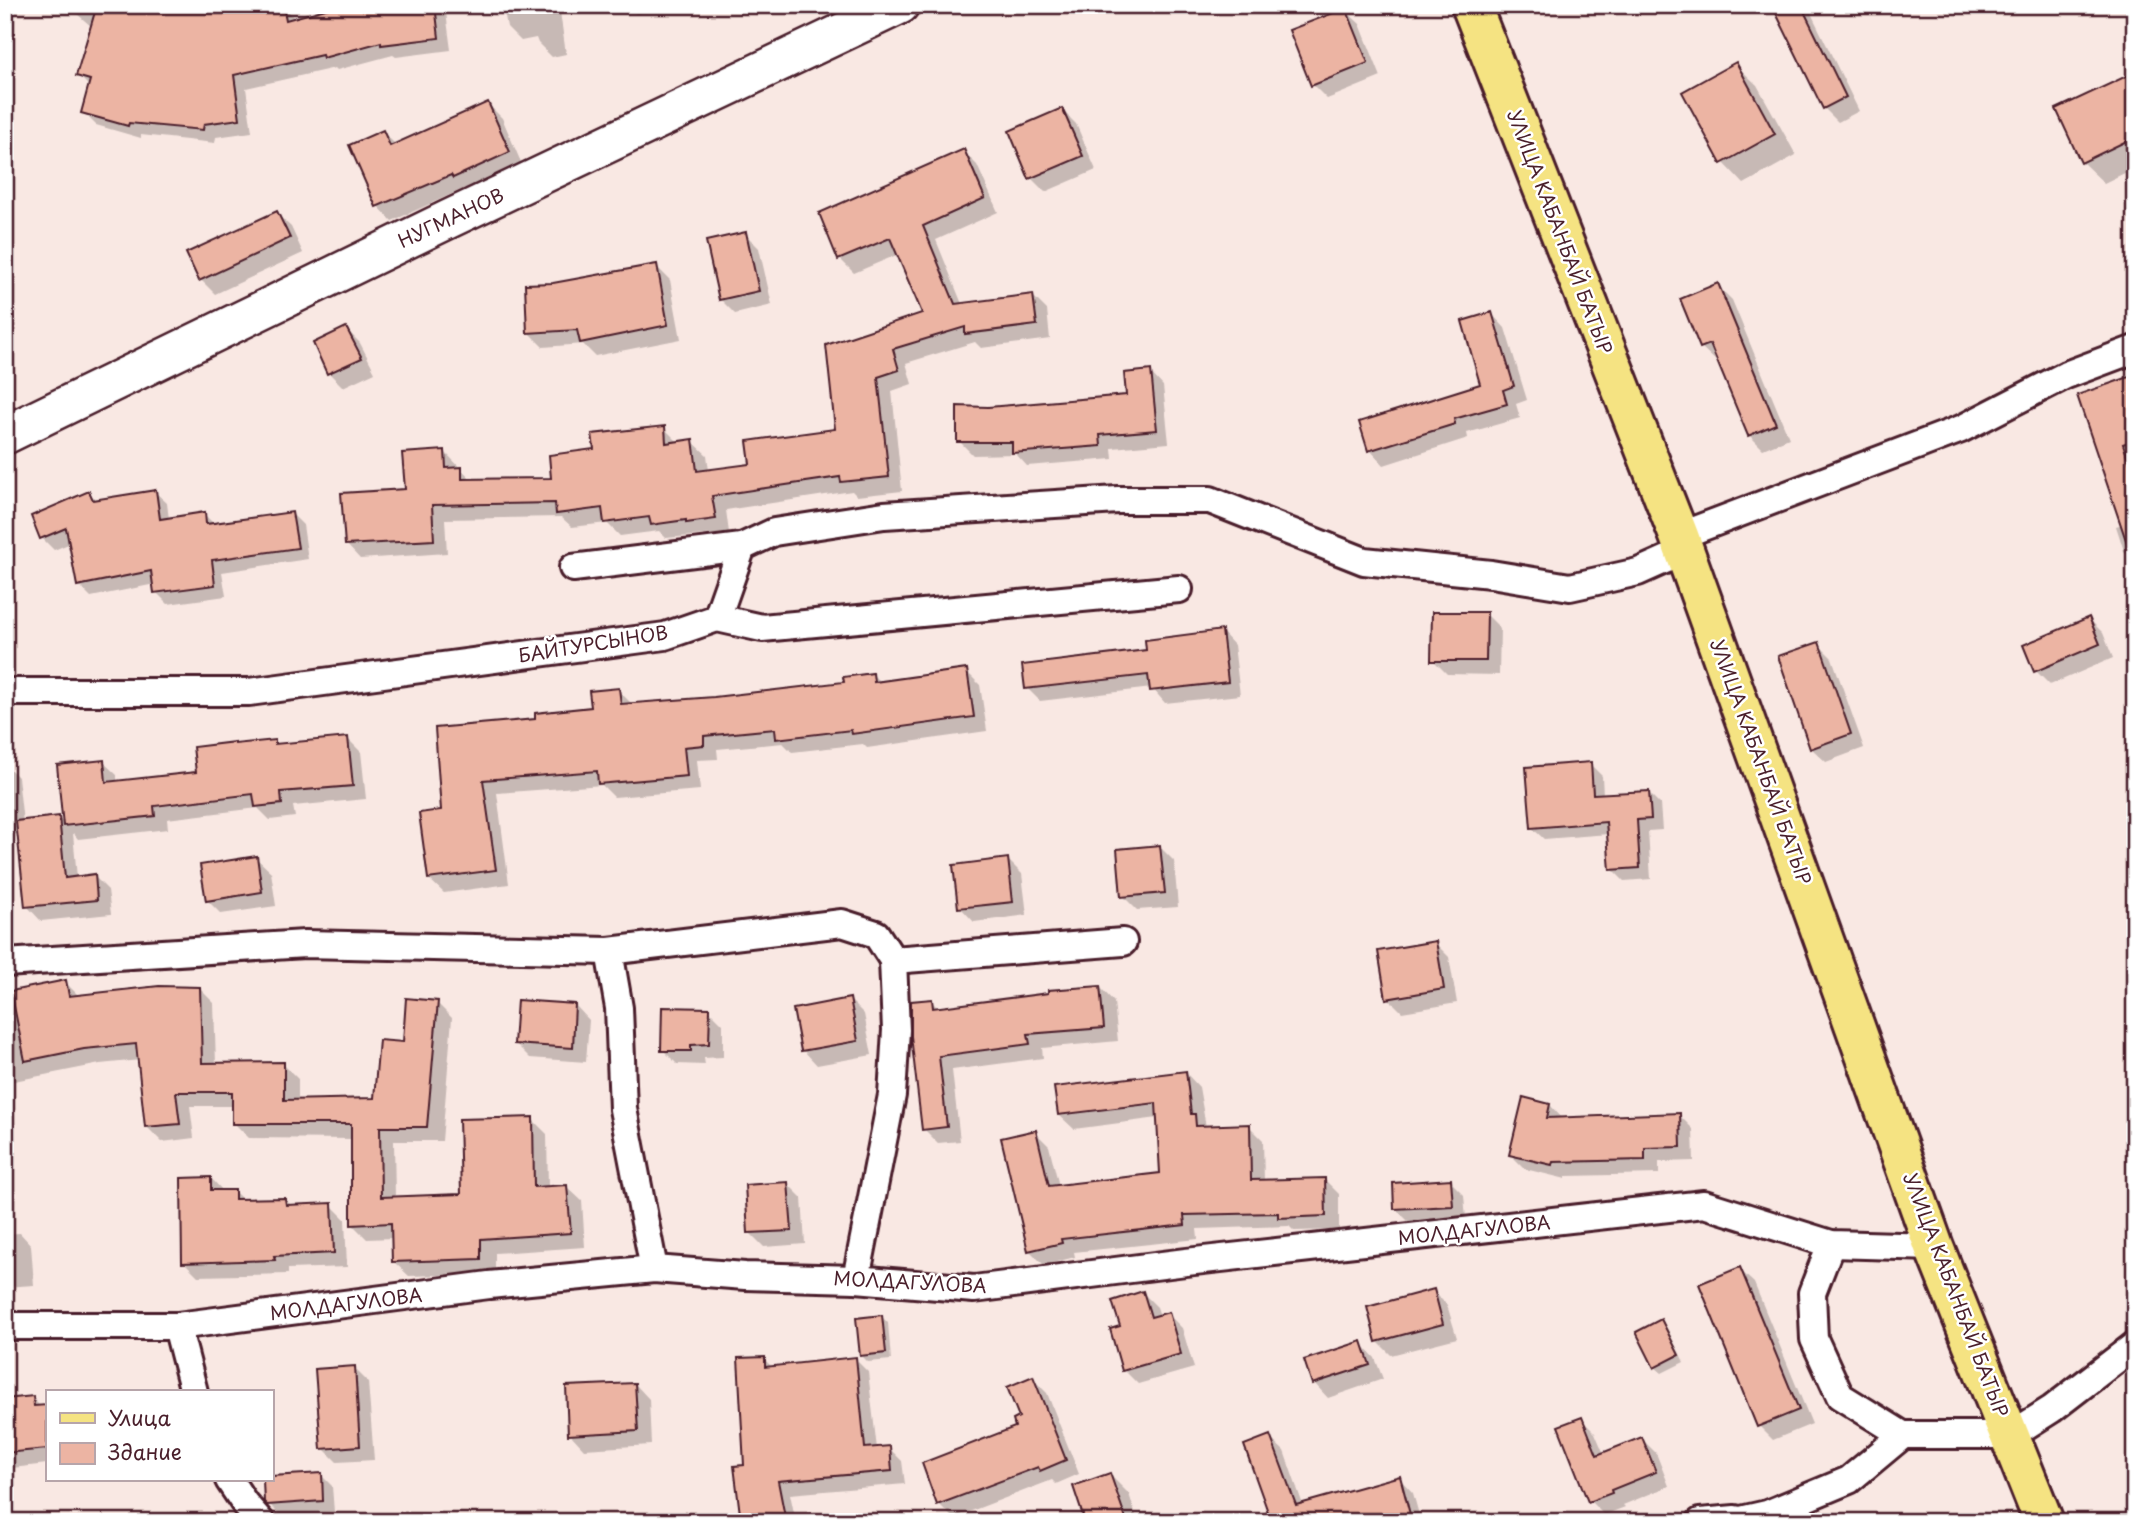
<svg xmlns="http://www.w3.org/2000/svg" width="2140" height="1527" viewBox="0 0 2140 1527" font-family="'Playpen Sans',sans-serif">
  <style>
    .shadow { fill: #0003 }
    .building { fill: #ecb4a3; stroke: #4a1f2b; stroke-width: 2 }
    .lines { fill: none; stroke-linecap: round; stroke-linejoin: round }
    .minor-casing { stroke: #4a1f2b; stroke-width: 32 }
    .secondary-casing { stroke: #4a1f2b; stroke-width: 42 }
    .primary-casing { stroke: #4a1f2b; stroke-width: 44 }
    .minor { stroke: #fff; stroke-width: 26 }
    .secondary { stroke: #fff; stroke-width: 37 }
    .primary { stroke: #f5e382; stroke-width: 38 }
    .labels { text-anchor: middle; stroke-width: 5; stroke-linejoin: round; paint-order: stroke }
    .street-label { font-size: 19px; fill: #4a1f2b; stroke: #fff }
  </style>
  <rect width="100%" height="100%" fill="#f9e8e3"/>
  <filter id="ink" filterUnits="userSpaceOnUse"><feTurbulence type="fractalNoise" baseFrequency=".0143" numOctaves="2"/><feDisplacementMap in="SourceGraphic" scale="14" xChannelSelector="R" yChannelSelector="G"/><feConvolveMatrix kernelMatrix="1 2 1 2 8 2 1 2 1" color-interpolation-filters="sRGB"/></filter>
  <g filter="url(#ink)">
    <!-- shadow -->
    <g class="shadow">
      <path d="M78,5H283L295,19L347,5H445L451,50L396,57L393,55L337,70L335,68L246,88L252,132L216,137L215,143L141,135V138L96,125L83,112L90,87L78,75L92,27L76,13Z"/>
      <path d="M503,5H559L566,54L552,57L538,43L536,38L521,41L507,27Z"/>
      <path d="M627,5H694L636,14Z"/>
      <path d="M1774,5H1807L1859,111L1838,122L1824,108Z"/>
      <path d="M1345,10L1360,24L1381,77L1327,99L1313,85Z"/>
      <path d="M1735,64L1757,85L1796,155L1744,184L1723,162Z"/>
      <path d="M2135,77V168L2104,183L2082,162Z"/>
      <path d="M488,104L502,118L523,167L468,191L465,188L392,221L378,206L351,146L383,132L396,145Z"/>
      <path d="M1062,110L1076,124L1096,170L1045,192L1031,178Z"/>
      <path d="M963,151L977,165L998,212L936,240L962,304L1032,295L1047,310L1050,339L981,348L975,342L906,363L912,384L892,391L902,491L857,496L852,491L726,510L729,533L666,538L659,531L620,536L607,523L572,527L561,517L445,519L447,553L360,559L346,544L407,491L445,452L473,481L553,479L596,451L664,428L679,443L692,441L707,455L709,471L752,465L837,430L828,346L924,314L899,254L854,273L840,259Z"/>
      <path d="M276,213L291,227L303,253L215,294L201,280Z"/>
      <path d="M745,234L759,248L772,305L735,314L721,300L708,242Z"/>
      <path d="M656,266L670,280L681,339L595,356L583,344L543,347L529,333Z"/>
      <path d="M1718,286L1732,300L1789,438L1763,449L1749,435L1718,360L1716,361L1701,347Z"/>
      <path d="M1491,313L1505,328L1527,400L1516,404L1520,418L1467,433L1468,438L1384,465L1370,450L1483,385Z"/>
      <path d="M346,329L360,343L375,372L343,387L329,373Z"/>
      <path d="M1150,372L1163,386L1169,443L1112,448L1113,459L1027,466L1016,454L973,455L959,441L988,408L1127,397Z"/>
      <path d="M2135,382V562L2124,551L2116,526L2123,524L2079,396Z"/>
      <path d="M155,492L167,503L169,520L204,514L215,525L292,514L303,525L308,559L222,572L226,596L168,604L156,592L155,584L91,597L79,585L71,543L54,550L42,538L33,517L89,493L97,501Z"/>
      <path d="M1486,614L1500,628L1499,675L1447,674L1433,660Z"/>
      <path d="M2089,619L2103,633L2113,658L2050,685L2036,671Z"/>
      <path d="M1222,632L1234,645L1240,695L1165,703L1152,688L1040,701L1027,688L1148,651Z"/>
      <path d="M1818,644L1832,658L1864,748L1826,762L1811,748Z"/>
      <path d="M966,671L980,685L987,731L867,748L863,744L792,752L783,743L717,749L718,759L697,760L700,790L614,797L602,785L497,793L509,884L444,893L429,879L443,811L537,721L593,709L618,690L632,704L714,699L846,683L872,674L881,683Z"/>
      <path d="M348,739L361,752L366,799L293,806L295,817L270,820L258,808L167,819L168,829L78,839L73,833L77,878L94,876L108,890L111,914L41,921L27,906L19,834L5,835V764L18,777L23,822L58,818L65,824L103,762L117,775V782L198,774L236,746L274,742L277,745Z"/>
      <path d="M1590,764L1602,776L1603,795L1648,792L1660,804L1662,830L1648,831L1651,879L1624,881L1612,869L1609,834L1544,839L1532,828Z"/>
      <path d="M1160,847L1174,861L1178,907L1137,910L1123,896Z"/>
      <path d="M256,858L271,872L276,906L221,914L207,900Z"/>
      <path d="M1008,860L1022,874L1027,915L974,922L960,907Z"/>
      <path d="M1435,943L1449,957L1457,1003L1402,1012L1388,998Z"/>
      <path d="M65,982L79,996L199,988L214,1003L216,1064H283L298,1079V1101L376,1100L404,1044L437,1003L452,1018L442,1141H394L395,1198L463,1195L532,1119L547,1134L548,1188L567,1187L582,1201L585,1247L495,1253V1273L409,1276L394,1262L393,1238L367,1239L352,1224L353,1139L249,1138L234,1123V1106H190L194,1138L162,1142L147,1127L140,1060L100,1064L9,1082L14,1135L5,1136V1007L16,1006Z"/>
      <path d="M1100,987L1114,1002L1118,1041L1042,1048L1043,1058L952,1070L960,1141L938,1143L924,1129L931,1001L939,1009Z"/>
      <path d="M850,1000L864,1014L872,1055L817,1065L803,1050Z"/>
      <path d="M575,1005L589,1020L586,1062L530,1058L516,1044Z"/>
      <path d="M709,1010L723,1024V1057L704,1058L705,1065L677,1064L663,1050Z"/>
      <path d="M1185,1072L1199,1087L1206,1127L1249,1126L1263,1140L1264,1181L1325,1180L1339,1194V1230L1294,1231L1289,1226L1197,1229L1198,1239L1074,1252L1075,1257L1044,1265L1029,1250L1035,1132L1049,1146L1059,1186L1161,1175L1158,1118L1074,1129L1059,1115Z"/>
      <path d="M1550,1105L1563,1119L1679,1115L1693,1129L1694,1161L1659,1162V1174L1566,1176V1179L1525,1169L1511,1155Z"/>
      <path d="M211,1178L224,1192L234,1191L244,1201L285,1199L292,1207L331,1205L345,1219L347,1267L288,1269V1274L198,1276L184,1262Z"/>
      <path d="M1450,1181L1464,1195L1466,1219L1410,1223L1396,1209Z"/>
      <path d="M788,1184L802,1198L805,1244L764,1247L750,1233Z"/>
      <path d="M20,1233L31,1245L34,1285L5,1287V1234Z"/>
      <path d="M1739,1269L1754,1283L1812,1424L1773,1440L1759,1426Z"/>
      <path d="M1433,1291L1447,1305L1457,1338L1391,1355L1377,1341Z"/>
      <path d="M1143,1293L1157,1307L1160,1316L1168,1314L1182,1328L1194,1368L1138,1384L1124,1370L1122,1327Z"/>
      <path d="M882,1317L888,1323L891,1360L868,1362L861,1355Z"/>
      <path d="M1660,1321L1667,1328L1684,1362L1662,1373L1655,1367Z"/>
      <path d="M1361,1343L1375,1358L1383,1379L1328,1398L1314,1383Z"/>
      <path d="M764,1359L773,1368L855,1359L868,1372L877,1449L889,1448L902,1461L905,1484L790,1494L796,1522H742L746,1467Z"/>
      <path d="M354,1368L368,1382L374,1460L337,1462L323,1448Z"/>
      <path d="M1033,1379L1047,1393L1079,1474L1056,1484L1052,1480L953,1518L939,1504L1018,1428Z"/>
      <path d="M635,1384L649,1399L651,1445L584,1449L570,1434Z"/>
      <path d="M32,1398L41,1407H47V1464L12,1468L5,1461V1401Z"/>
      <path d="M1581,1419L1595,1433L1604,1454L1642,1439L1656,1453L1669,1486L1623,1505L1625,1507L1604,1515L1590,1501Z"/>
      <path d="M1269,1437L1284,1451L1303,1505L1399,1478L1413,1493L1421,1522H1274Z"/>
      <path d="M321,1475L332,1486L334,1512L281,1516L266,1501L265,1480Z"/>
      <path d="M1110,1475L1129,1494L1138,1522H1087Z"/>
    </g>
    <!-- building -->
    <g class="building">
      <path d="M97,5H283L286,20L340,5H435L439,38L381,45V42L323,58L322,55L234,75L240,119L204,124L203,130L129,123L128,126L81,113L90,80L76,76Z"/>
      <path d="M1772,5H1801L1846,97L1823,109Z"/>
      <path d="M1346,8L1368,63L1311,86L1289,30Z"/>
      <path d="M1736,62L1775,134L1721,164L1682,92Z"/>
      <path d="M2135,72V137L2081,163L2056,109Z"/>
      <path d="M488,102L510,152L453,178L451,175L376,207L349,145L383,130L390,146Z"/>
      <path d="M1062,108L1083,156L1029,179L1009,131Z"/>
      <path d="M964,149L985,198L923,226L955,304L1033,294L1037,325L965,334V327L893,349L899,370L878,377L889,477L841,482L840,477L712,496L716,519L686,523V520L651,525L649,517L604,523L602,508L556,514L555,503L432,505L434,540L345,545L341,493L405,489L402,453L445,450L446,468L462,467V479L551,478L549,455L594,449L592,434L665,426L666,443L693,439L697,471L750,464L747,441L835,429L826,345L922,313L890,238L838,260L819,213Z"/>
      <path d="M277,211L290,238L199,281L186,253Z"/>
      <path d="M746,232L759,291L719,300L706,241Z"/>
      <path d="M657,264L668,325L580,343L577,330L527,333L525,284L553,283Z"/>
      <path d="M1718,283L1776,424L1748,436L1710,344L1700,348L1680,299Z"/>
      <path d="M1492,312L1514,386L1503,390L1507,404L1454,419L1455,424L1368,451L1359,422L1480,384L1462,321Z"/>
      <path d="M346,327L362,358L327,374L313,343Z"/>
      <path d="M1151,370L1157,430L1100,435L1101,446L1012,453V442H957V406L988,407L1126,395L1124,373Z"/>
      <path d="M2135,375V440L2123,444L2135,479V551L2130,552L2077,395Z"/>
      <path d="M156,490L160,519L205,512L206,524L292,512L298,548L212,560L215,585L154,593L151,571L77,586L66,528L40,539L31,516L89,491L93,500Z"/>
      <path d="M1432,612H1487L1486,661H1431Z"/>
      <path d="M2089,617L2100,644L2034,672L2023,645Z"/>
      <path d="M1222,630L1228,682L1150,691L1148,675L1025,689L1022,665L1146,650L1145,640Z"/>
      <path d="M1819,642L1851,734L1810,749L1778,656Z"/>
      <path d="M967,669L974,717L852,734L851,730L776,739L775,729L704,736V745L684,747L687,776L598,784L597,771L483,780L496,870L428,879L419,813L441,810L435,728L535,719V713L591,707L589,691L619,688L621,704L714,697L844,682L843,677L873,673L874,682Z"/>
      <path d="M348,737L353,786L281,792L282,804L255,807L253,794L154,806L155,816L63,826L57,765L104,760L106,782L196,772L193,747L235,742V744L275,740V744Z"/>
      <path d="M1591,762L1593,794L1649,791L1651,819L1637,820L1640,868L1610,870L1606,822L1531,828L1526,767Z"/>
      <path d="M59,816L65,878L95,874L97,900L25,907L16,821Z"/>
      <path d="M1160,845L1165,893L1121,897L1117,849Z"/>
      <path d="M257,856L262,892L206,901L200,865Z"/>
      <path d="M1008,858L1013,902L958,908L953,865Z"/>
      <path d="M1436,941L1444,989L1386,999L1378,951Z"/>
      <path d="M66,980L69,996L159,986L200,987L202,1063L284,1062V1100L374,1098L379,1040L403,1042L406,998L438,1001L427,1127H380L381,1197L461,1194L459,1119L533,1117L534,1187L567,1185L571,1233L481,1239V1259L392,1262L391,1223L351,1225V1124H232V1092H176L180,1124L145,1127L136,1044L84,1049L25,1061L11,991Z"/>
      <path d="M1100,986L1104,1028L1028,1034L1030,1044L939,1056L947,1127L922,1130L911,1036V1001L932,999L933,1008L1048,993V990Z"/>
      <path d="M850,998L858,1041L801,1051L793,1009Z"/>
      <path d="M517,1000L575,1004L573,1048L514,1044Z"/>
      <path d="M662,1007L710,1008L709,1044L691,1045V1051H661Z"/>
      <path d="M1186,1071L1191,1114H1195L1196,1126L1250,1124L1251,1180L1325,1178L1326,1216L1278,1218V1213L1184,1215L1185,1225L1061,1239L1062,1243L1028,1251L1001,1138L1036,1130L1049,1186L1160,1173L1156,1103L1058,1115L1054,1087Z"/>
      <path d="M1523,1097L1550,1104L1547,1118L1680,1113L1681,1147L1645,1148V1160L1553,1162L1552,1165L1509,1155Z"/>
      <path d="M211,1177V1190H235V1199L285,1198L286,1205L332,1203L334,1253L274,1256L275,1260L182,1263L181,1178Z"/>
      <path d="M1451,1179L1453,1206L1394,1209L1393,1183Z"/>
      <path d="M788,1182L792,1231L748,1233L745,1185Z"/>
      <path d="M1740,1267L1799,1410L1757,1427L1699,1284Z"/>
      <path d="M1434,1289L1443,1324L1376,1342L1367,1307Z"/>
      <path d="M1143,1291L1151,1317L1169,1312L1181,1354L1122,1371L1110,1329L1120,1326L1112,1301Z"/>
      <path d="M882,1315L886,1353L860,1356L856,1318Z"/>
      <path d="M1661,1319L1679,1355L1654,1368L1636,1332Z"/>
      <path d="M1362,1341L1370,1365L1312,1384L1304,1360Z"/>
      <path d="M765,1357V1367L856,1357L865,1448L890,1446L892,1471L778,1481L786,1522H741L734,1466L744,1465L738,1358Z"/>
      <path d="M355,1366L360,1446L321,1449L315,1369Z"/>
      <path d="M1033,1376L1066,1460L1040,1471L1038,1467L937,1505L922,1463L1015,1427L1013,1420L1019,1417L1007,1387Z"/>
      <path d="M635,1383L638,1431L568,1435L566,1386Z"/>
      <path d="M33,1396L34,1406L47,1405V1449L5,1453V1399Z"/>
      <path d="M1582,1417L1597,1455L1642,1437L1656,1472L1611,1490L1612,1493L1588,1502L1558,1426Z"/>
      <path d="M1270,1435L1296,1505L1400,1476L1412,1522H1265L1264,1514L1268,1512L1244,1445Z"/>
      <path d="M322,1473L323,1501L267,1505L264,1502L263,1480H271V1476Z"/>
      <path d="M1110,1473L1127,1522H1085L1073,1486Z"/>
    </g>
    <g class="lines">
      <defs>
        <g id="minor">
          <path d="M1679,536L1961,429L2066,375L2135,349"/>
          <path d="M573,568L742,547"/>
          <path d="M717,618L742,547L774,532L884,515L1118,500H1210L1364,561L1491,574L1570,587L1638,572L1685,551"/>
          <path d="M5,692H249L665,636L717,618L762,628L1179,589"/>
          <path d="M609,951L619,1008L623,1109L654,1269"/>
          <path d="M5,963L305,944L609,951L842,923L876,934L893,960L1123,942"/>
          <path d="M1831,1244L1812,1293L1814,1339L1840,1396L1903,1435H2011L2052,1409L2135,1345"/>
          <path d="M856,1279L892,1095L896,1030L893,960"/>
          <path d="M5,1326H177L489,1285L654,1269L745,1276L856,1279L974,1289L1186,1262L1704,1204L1831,1244L1934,1247"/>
          <path d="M177,1326L194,1392"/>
          <path d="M229,1480L245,1504L261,1522"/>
          <path d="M1700,1522L1735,1519"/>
          <path d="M1732,1522L1767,1514L1849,1480L1903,1435"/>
        </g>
        <path id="secondary" d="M5,435L449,219L900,5"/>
        <path id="primary" d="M1471,5L1679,536L1934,1247L2044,1522"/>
      </defs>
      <!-- minor casing -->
      <use href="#minor" class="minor-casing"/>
      <!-- secondary casing -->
      <use href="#secondary" class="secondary-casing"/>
      <!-- primary casing -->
      <use href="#primary" class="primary-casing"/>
      <!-- minor -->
      <use href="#minor" class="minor"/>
      <!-- secondary -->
      <use href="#secondary" class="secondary"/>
      <!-- primary -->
      <use href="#primary" class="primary"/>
    </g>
  </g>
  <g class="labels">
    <!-- street labels -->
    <g class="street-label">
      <text transform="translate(451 218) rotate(-25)" y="7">НУГМАНОВ</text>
      <text transform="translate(1560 232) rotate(69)" y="7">УЛИЦА КАБАНБАЙ БАТЫР</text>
      <text transform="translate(593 644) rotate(-9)" y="7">БАЙТУРСЫНОВ</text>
      <text transform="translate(1761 762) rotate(70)" y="7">УЛИЦА КАБАНБАЙ БАТЫР</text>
      <text transform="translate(1474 1230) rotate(-6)" y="7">МОЛДАГУЛОВА</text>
      <text transform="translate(910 1282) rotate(3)" y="7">МОЛДАГУЛОВА</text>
      <text transform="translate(1956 1295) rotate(69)" y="7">УЛИЦА КАБАНБАЙ БАТЫР</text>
      <text transform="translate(346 1304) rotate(-7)" y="7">МОЛДАГУЛОВА</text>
    </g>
  </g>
  <!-- margin -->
  <rect width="2140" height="1527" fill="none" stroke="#fff" stroke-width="28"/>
  <rect x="14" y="14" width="2112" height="1499" fill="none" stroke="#4a1f2b" stroke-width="2.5" filter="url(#ink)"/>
  <!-- legend -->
  <rect x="46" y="1390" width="228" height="91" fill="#ffffff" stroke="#b7a5aa" stroke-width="2"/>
  <rect x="60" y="1413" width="35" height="10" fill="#f5e382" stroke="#b7a5aa" stroke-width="2"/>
  <text x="108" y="1426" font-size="21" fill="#4a1f2b">Улица</text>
  <rect x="60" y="1443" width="35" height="21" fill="#ecb4a3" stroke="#b7a5aa" stroke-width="2"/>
  <text x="108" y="1460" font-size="21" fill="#4a1f2b">Здание</text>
</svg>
